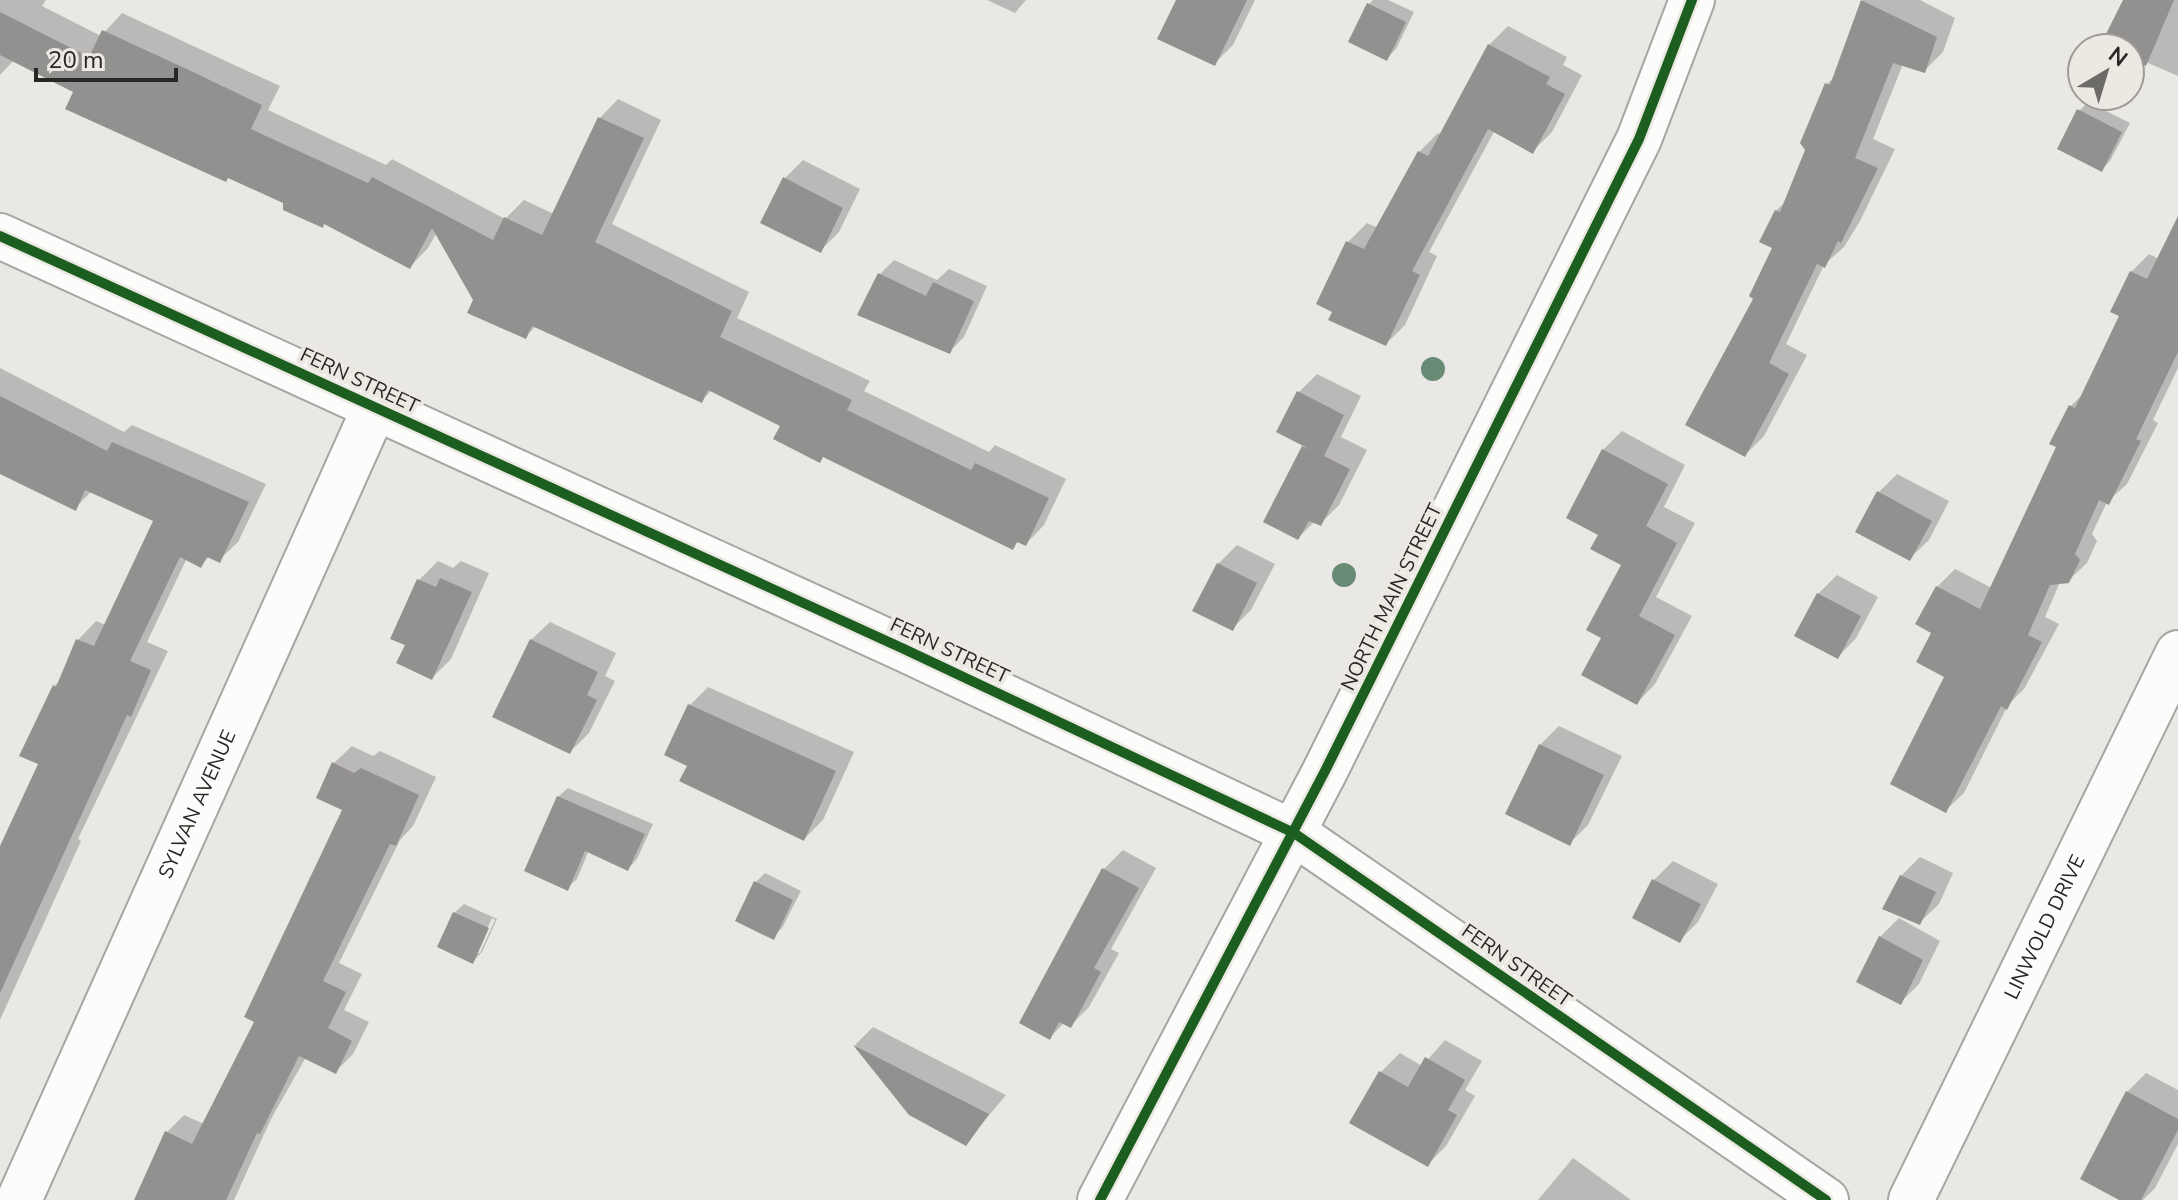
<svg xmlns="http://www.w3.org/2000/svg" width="2178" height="1200" viewBox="0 0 2178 1200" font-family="'Nunito Sans',sans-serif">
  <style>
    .shadow { fill: #0003; fill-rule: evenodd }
    .building { fill: #93918f }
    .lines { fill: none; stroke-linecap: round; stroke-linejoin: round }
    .minor-casing { stroke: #a7a5a4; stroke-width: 48 }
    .tertiary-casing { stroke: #a7a5a4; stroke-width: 48 }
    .primary-casing { stroke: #a7a5a4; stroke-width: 48 }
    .minor { stroke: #fcfcfb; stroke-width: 44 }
    .tertiary { stroke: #fcfcfb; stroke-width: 44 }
    .primary { stroke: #fcfcfb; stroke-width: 44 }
    .cycleway-casing { stroke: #ece9e3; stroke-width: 15 }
    .cycleway { stroke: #1b5e20; stroke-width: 10 }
    .tree { fill: #698b76 }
    .labels { text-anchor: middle; stroke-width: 8; stroke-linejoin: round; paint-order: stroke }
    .street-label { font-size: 20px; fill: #292725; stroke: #ece9e3 }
  </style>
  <rect width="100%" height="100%" fill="#eae8e5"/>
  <!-- shadow -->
  <g class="shadow">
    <path d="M0,0H46L42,6L101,36L122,13L280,86L268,110L386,165L392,159L505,219L524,200L554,214L600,118L618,99L661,120L612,224L749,292L737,318L870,381L864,391L989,452L995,445L1066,479L1044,525L1026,544L1019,541L1012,547L712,390L702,400L537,325L525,337L475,300L437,232L428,248L410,267L14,60L0,75Z"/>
    <path d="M987,0H1026L1015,13Z"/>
    <path d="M1178,0H1255L1233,45L1214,64Z"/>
    <path d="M1373,0H1388L1414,12L1396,49L1387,58L1369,4Z"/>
    <path d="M1863,0H1920L1955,18L1943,52L1924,71L1903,64L1873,139L1895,149L1860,221L1844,247L1824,265L1786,344L1807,355L1764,436L1745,455L1756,298L1775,247L1776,211L1787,200L1808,149L1827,84L1837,74Z"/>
    <path d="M2125,0H2178V76L2130,55V48H2115Z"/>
    <path d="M1508,26L1567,57L1563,65L1582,75L1552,132L1533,151L1495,130L1429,252L1437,256L1405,325L1386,344L1348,242L1367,223L1378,228L1419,152L1438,133L1442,135L1489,45Z"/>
    <path d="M2088,102L2130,123L2110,161L2101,170L2079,111Z"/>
    <path d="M803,160L860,189L839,232L820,251L784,179Z"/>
    <path d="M2178,221V368L2153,420L2158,423L2127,484L2107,502L2092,534L2097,541L2087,563L2068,581L2060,582L2045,617L2059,624L2024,689L2008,705L1964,793L1945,811L1947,676L1934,632L1937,587L1955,569L1992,588L2059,446L2052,443L2071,406L2085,392L2122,315L2131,272L2149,254L2159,259Z"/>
    <path d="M894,260L937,280L949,269L987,286L964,337L949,352L880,274Z"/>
    <path d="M0,368L124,432L132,425L266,484L238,542L219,560L210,556L201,565L187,558L147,642L168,651L78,839L81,841L0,1020V850L41,764L54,686L62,679L78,640L96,621L106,625L155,520L92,491L75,508L0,472Z"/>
    <path d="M1317,374L1361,396L1341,437L1367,450L1339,505L1320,524L1315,521L1298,538L1306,445L1299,392Z"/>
    <path d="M1622,431L1685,465L1664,507L1695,523L1656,597L1692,616L1655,684L1637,703L1604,637L1624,564L1600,534L1603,450Z"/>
    <path d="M1897,474L1949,501L1929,540L1910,558L1878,493Z"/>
    <path d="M1237,545L1275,564L1251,610L1232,629L1218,564Z"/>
    <path d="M438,561L453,568L461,561L489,573L451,659L432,678L407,644L419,580Z"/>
    <path d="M1837,575L1878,597L1856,638L1838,657L1818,594Z"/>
    <path d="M550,622L616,653L605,676L615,681L589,733L570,752L531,640Z"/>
    <path d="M708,687L854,752L823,820L804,839L689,765L690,705Z"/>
    <path d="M1559,726L1622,756L1588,825L1569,844L1540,745Z"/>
    <path d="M352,746L373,756L380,751L436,777L413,826L400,840L339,963L362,974L344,1010L369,1022L353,1054L335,1072L306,1057L271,1119L234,1200H136L167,1132L184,1115L204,1124L257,1021L344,809L334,763Z"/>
    <path d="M568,788L653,824L637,859L628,869L589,850L577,879L567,888L558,797Z"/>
    <path d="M1123,850L1156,868L1111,949L1119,953L1089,1007L1071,1025L1065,1022L1050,1037L1022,1022L1104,869Z"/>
    <path d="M1920,857L1953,873L1939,904L1920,922L1901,876Z"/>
    <path d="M1673,861L1718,884L1698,922L1679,941L1635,917L1654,880Z"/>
    <path d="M765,873L801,891L782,928L773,937L756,882Z"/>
    <path d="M464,904L497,919L482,952L473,961L454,913ZM492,918L495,920L480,953H476Z"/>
    <path d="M1899,918L1940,941L1919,984L1900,1003L1880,937Z"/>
    <path d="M873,1027L1006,1095L966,1143L910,1113L855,1045Z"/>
    <path d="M1445,1040L1482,1061L1465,1090L1475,1096L1446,1146L1427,1165L1381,1072L1400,1053L1422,1066Z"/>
    <path d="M2146,1073L2178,1090V1144L2155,1188L2143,1200H2124L2127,1092Z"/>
    <path d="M1573,1158L1631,1200H1538Z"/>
  </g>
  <!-- building -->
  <g class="building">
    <path d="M1176,0H1247L1215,66L1157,39Z"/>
    <path d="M1861,0L1937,37L1925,73L1893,63L1855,158L1878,168L1841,243L1838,241L1825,268L1817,264L1769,363L1789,374L1745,457L1685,425L1753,299L1749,296L1772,248L1759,242L1775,210L1780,212L1805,150L1800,143L1825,83L1830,85Z"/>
    <path d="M2123,0H2174L2146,66L2130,58V48H2109L2101,44Z"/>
    <path d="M1367,3L1406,22L1387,61L1348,42Z"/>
    <path d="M0,12L89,57L102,30L191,71L262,105L251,129L368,183L372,177L493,240L504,217L542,235L598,117L644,138L595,242L732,311L720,337L852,400L847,410L971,470L975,463L1049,498L1026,546L1017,542L1013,550L823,457L820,463L773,439L780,426L708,390L702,403L532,326L526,339L467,313L473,300L432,228L410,269L324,224L323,228L283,210V203L228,178L226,182L65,109L73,92L0,55Z"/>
    <path d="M1488,44L1550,77L1546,84L1565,94L1533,154L1488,129L1412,271L1420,275L1386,346L1328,320L1332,312L1316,304L1346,241L1364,249L1418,151L1428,156Z"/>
    <path d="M2077,109L2122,132L2102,172L2057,149Z"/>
    <path d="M783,177L843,208L821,253L760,223Z"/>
    <path d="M2178,216V352L2136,439L2141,441L2109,505L2099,500L2075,554L2080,560L2069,583L2050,585L2028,635L2042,642L2007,710L2001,706L1946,813L1890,784L1944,677L1916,662L1931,633L1915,624L1936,586L1980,609L2056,447L2049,444L2069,405L2075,408L2119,316L2110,312L2130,271L2147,279Z"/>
    <path d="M878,273L926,296L933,282L974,301L950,354L857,315Z"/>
    <path d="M1297,391L1344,415L1324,456L1350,469L1321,526L1309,521L1298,540L1263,522L1302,446L1313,451L1276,432Z"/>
    <path d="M0,396L107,451L112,442L249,502L220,563L207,557L201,568L180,557L130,661L151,670L131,717L127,715L0,993V846L38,764L19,756L53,685L56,687L76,639L94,646L153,521L85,490L76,511L0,474Z"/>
    <path d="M1602,449L1668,484L1646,526L1677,543L1639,616L1675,635L1637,705L1581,675L1601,638L1586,630L1621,565L1590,549L1598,535L1566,518Z"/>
    <path d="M1877,491L1932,521L1910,561L1855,532Z"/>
    <path d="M1217,563L1257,583L1233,631L1192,611Z"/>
    <path d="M440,578L472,592L432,680L396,663L405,645L390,639L417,579L436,587Z"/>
    <path d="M1817,593L1861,616L1838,659L1794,636Z"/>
    <path d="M530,639L598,672L587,695L597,700L570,754L492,717Z"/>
    <path d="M688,704L836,771L804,841L679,781L687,766L664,755Z"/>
    <path d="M1539,744L1604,775L1570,846L1505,814Z"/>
    <path d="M332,762L354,773L361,768L419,795L396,846L390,844L323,981L346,992L328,1028L352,1041L336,1074L299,1056L260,1134L257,1133L226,1200H134L165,1131L192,1144L254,1022L244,1017L342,810L316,798Z"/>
    <path d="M557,796L645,834L628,871L585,851L568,891L524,871Z"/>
    <path d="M1102,868L1139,888L1094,968L1101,972L1071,1028L1059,1022L1050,1040L1019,1023Z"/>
    <path d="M1900,875L1936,892L1920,925L1882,909Z"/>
    <path d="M1652,879L1701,904L1680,943L1632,918Z"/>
    <path d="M754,881L793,900L774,940L735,921Z"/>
    <path d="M453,912L489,928L473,964L437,947Z"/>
    <path d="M1879,936L1923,960L1901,1005L1856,982Z"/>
    <path d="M853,1045L989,1114L966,1146L909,1115Z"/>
    <path d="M1425,1057L1465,1080L1448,1110L1457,1115L1428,1167L1349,1123L1379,1071L1408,1087Z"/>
    <path d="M2126,1091L2178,1119V1130L2141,1200H2119L2080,1179Z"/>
  </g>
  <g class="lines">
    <defs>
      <g id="minor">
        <path id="s1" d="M19,1200L375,407"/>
        <path id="s2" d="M1911,1200L2178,653"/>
      </g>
      <path id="tertiary" d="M0,236L904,649L1294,833L1826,1200"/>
      <path id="primary" d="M1100,1200L1325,771L1639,139L1692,0"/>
    </defs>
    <!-- minor casing -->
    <use href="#minor" class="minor-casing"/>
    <!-- tertiary casing -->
    <use href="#tertiary" class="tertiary-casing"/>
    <!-- primary casing -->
    <use href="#primary" class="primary-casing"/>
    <!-- minor -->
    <use href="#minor" class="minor"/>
    <!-- tertiary -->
    <use href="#tertiary" class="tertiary"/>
    <!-- primary -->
    <use href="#primary" class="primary"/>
    <defs>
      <g id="cycleway">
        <path d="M0,236L904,649L1294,833L1826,1200"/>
        <path d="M1100,1200L1325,771L1639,139L1692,0"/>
      </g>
    </defs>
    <!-- cycleway casing -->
    <use href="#cycleway" class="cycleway-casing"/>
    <!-- cycleway -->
    <use href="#cycleway" class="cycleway"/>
  </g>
  <!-- trees -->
  <g class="tree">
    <circle cx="1433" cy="369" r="12"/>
    <circle cx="1344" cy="575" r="12"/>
  </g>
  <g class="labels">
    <!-- street labels -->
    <g class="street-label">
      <text transform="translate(360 380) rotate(25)" y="7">FERN STREET</text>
      <text transform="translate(1391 597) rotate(-64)" y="7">NORTH MAIN STREET</text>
      <text transform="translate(950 650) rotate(25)" y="7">FERN STREET</text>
      <text dy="7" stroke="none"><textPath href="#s1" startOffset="434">SYLVAN AVENUE</textPath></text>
      <text dy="7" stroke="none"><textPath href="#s2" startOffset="304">LINWOLD DRIVE</textPath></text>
      <text transform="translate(1517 965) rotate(35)" y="7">FERN STREET</text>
    </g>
  </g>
  <!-- north arrow -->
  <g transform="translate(2106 72) rotate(38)"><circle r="38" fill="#ece9e3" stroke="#9e9b97" stroke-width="2"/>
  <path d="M0-6L14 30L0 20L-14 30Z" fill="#6d6b68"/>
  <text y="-12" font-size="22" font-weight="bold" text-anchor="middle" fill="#292725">N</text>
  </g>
  <!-- scale -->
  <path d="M36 68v12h140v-12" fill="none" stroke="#292725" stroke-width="4"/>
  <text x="48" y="68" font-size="24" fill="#292725" stroke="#ece9e3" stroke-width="6" paint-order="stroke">20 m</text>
</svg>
